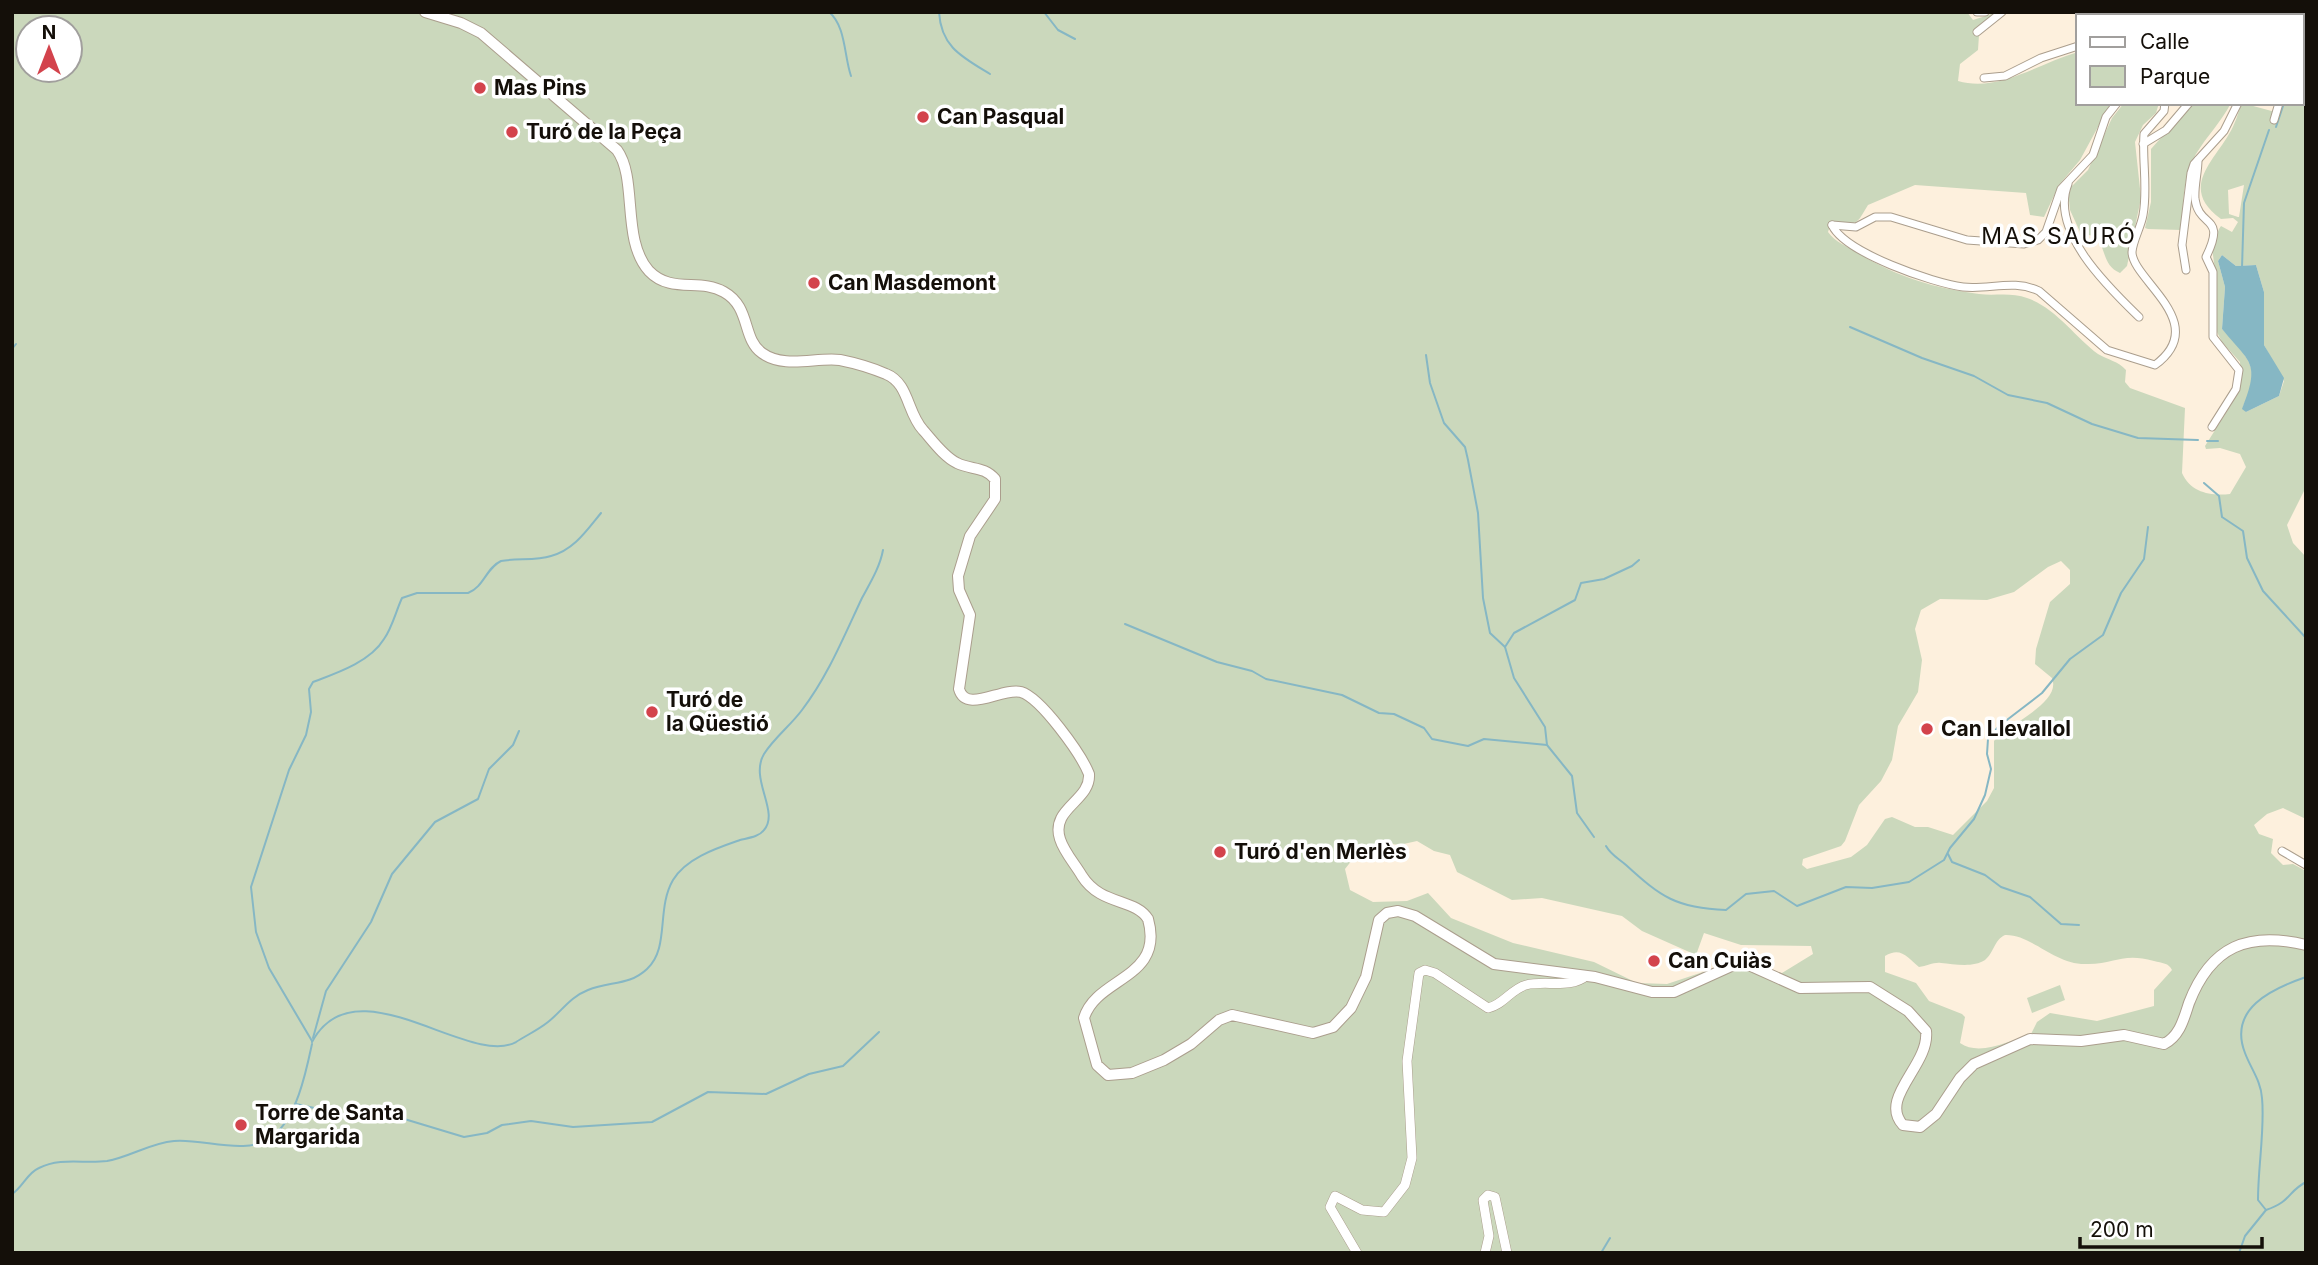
<svg xmlns="http://www.w3.org/2000/svg" width="2318" height="1265" viewBox="0 0 2318 1265" font-family="Inter,sans-serif">
  <style>
    .green { fill: #cbd8bc; fill-rule: evenodd }
    .water { fill: #86b7c4 }
    .lines { fill: none; stroke-linecap: round; stroke-linejoin: round }
    .stream { stroke: #86b7c4; stroke-width: 2 }
    .minor-casing { stroke: #ab9e8d; stroke-width: 9 }
    .tertiary-casing { stroke: #ab9e8d; stroke-width: 10 }
    .secondary-casing { stroke: #ab9e8d; stroke-width: 12 }
    .minor { stroke: #fff; stroke-width: 7 }
    .tertiary { stroke: #fff; stroke-width: 9 }
    .secondary { stroke: #fff; stroke-width: 10 }
    .poi-dot { fill: #d3434c; stroke: #fff; stroke-width: 2.5 }
    .labels { text-anchor: middle; stroke-width: 7; stroke-linejoin: round; paint-order: stroke }
    .poi-label { font-size: 21px; font-weight: bold; fill: #140f09; stroke: #fff; text-anchor: start }
    .neighbourhood-label { font-size: 23px; letter-spacing: 2px; fill: #140f09; stroke: #fff }
  </style>
  <rect width="100%" height="100%" fill="#fdf0dd"/>
  <!-- green -->
  <g class="green">
    <path d="M12,12H1967L1973,20L1998,12L1976,33L1979,35L1978,50L1960,64L1958,81C1998,93 2039,63 2078,52V103H2111L2080,160L2059,185L2044,217L2030,215L2026,193L1915,185L1868,205C1855,227 1858,224 1831,223L1828,232C1835,242 1848,247 1858,253C1897,277 1934,288 1979,294C1995,296 2012,292 2027,298C2056,308 2075,337 2098,354C2108,360 2118,361 2126,370L2125,382L2130,388L2185,408L2182,473C2191,493 2211,496 2230,494L2246,467L2240,454L2220,448L2206,449L2205,446L2231,405L2241,379L2240,362L2222,342L2216,330V277L2212,248L2219,229L2221,226L2232,232L2238,222L2233,218L2221,219C2179,189 2213,162 2229,134C2235,125 2238,113 2242,103L2279,113L2284,103H2302V16H2298L2297,12H2306V487L2287,525L2293,543L2306,557V819L2283,808L2267,814L2254,825L2259,834L2273,839L2271,853L2283,865L2293,864L2306,871V1253H12ZM28,28H70V70H28ZM2244,185L2239,217H2238L2229,214L2228,190ZM2222,255L2236,266L2256,265L2264,292V345L2284,381L2279,396L2246,412L2243,406C2264,369 2246,355 2222,329L2225,287L2218,261ZM2061,561L2070,570V584L2050,602L2036,649L2035,664L2052,678C2062,703 2009,723 1994,741V788L1987,801L1953,835L1928,827H1915L1892,817L1885,819L1867,845L1851,857L1807,869L1802,865L1803,859L1841,846L1845,841L1859,805L1881,781L1892,760L1898,726L1918,692L1922,660L1915,629L1921,610L1940,599L1987,600L2014,592L2048,567ZM1417,841L1434,851L1450,855L1457,872L1512,900L1542,898L1622,916L1642,931L1696,955L1704,933L1741,945L1811,946L1813,954L1782,973L1736,961L1667,984L1637,983L1594,962L1513,943L1451,918L1428,893L1407,901L1373,902L1350,890L1345,869L1356,855L1381,842L1399,845ZM2005,935C2031,934 2054,964 2085,964C2115,965 2121,952 2154,961C2162,963 2169,963 2172,970L2154,990V1006L2097,1021L2050,1013L2037,1022L2031,1034C2011,1040 1980,1057 1960,1043L1965,1017L1962,1014L1929,1001L1916,983L1885,972V956C1901,946 1908,958 1919,967C1927,966 1934,962 1941,963C1954,964 1973,968 1985,960C1994,953 1994,940 2005,935Z"/>
    <path d="M2124,103H2159L2156,113L2143,125L2135,142L2141,198L2127,266L2120,273C2103,266 2106,249 2096,236L2081,234L2070,210L2068,190L2088,170L2112,118Z"/>
    <path d="M2192,103H2231C2221,122 2207,136 2196,154C2182,178 2184,204 2181,230L2148,229L2145,228L2151,202V149Z"/>
    <path d="M2060,985L2065,1000L2032,1013L2027,998Z"/>
  </g>
  <!-- water -->
  <path class="water" d="M2222,255L2236,266L2256,265L2264,292V345L2284,378L2279,396L2246,412L2242,409C2261,362 2250,363 2222,329L2225,287L2218,261Z"/>
  <g class="lines">
    <!-- stream -->
    <g class="stream">
      <path d="M829,12C846,26 844,56 851,76"/>
      <path d="M939,12C941,47 962,57 990,74"/>
      <path d="M1044,12L1058,30L1075,39"/>
      <path d="M2298,12L2299,16"/>
      <path d="M2276,127L2284,103"/>
      <path d="M2242,268L2244,203L2269,130"/>
      <path d="M1850,327L1922,358L1974,376L2008,395L2047,403L2092,424L2138,438L2198,440"/>
      <path d="M12,349L16,344"/>
      <path d="M1426,355L1430,383L1444,423L1465,447L1468,460L1478,513L1483,598L1490,633L1505,647L1514,678L1545,727L1547,745L1572,776L1577,813L1594,837"/>
      <path d="M2207,441H2218"/>
      <path d="M2204,483L2219,496L2222,517L2243,531L2247,558L2263,591L2306,638"/>
      <path d="M1125,624L1217,662L1252,671L1266,679L1342,695L1379,713L1394,714L1424,728L1432,739L1468,746L1484,739L1547,745"/>
      <path d="M1505,647L1514,633L1575,600L1581,583L1604,579L1632,566L1639,560"/>
      <path d="M1606,846C1611,855 1618,858 1626,865C1661,897 1676,908 1726,910L1746,894L1774,891L1797,906L1846,887L1872,888L1909,882L1944,860L1950,848L1974,819L1985,795L1991,769L1987,754L1988,739L1999,726L2042,693L2070,659L2103,635L2121,593L2144,559L2148,527"/>
      <path d="M1948,854L1952,862L1985,875L2001,887L2030,897L2061,924L2079,925"/>
      <path d="M313,1038L326,991L371,922L392,874L435,822L478,799L489,769L513,745L519,731"/>
      <path d="M312,1041L269,968L256,932L251,887L289,770L306,735L311,712L309,689L313,682C337,673 370,662 384,639C392,628 396,611 402,598L417,593H468C484,587 486,568 501,561C517,558 536,561 551,556C574,550 587,530 601,513"/>
      <path d="M312,1042C355,961 469,1068 516,1042C527,1035 538,1030 548,1022C562,1011 570,997 588,990C610,981 629,986 647,969C670,948 656,909 673,880C686,858 717,848 740,840C748,838 759,837 764,830C780,812 749,779 764,754C774,738 791,725 802,710C828,676 844,636 862,598C870,583 880,567 883,550"/>
      <path d="M296,1104L351,1116L401,1118L464,1137L487,1133L502,1125L531,1121L573,1127L652,1122L708,1092L766,1094L809,1074L843,1066L879,1032"/>
      <path d="M12,1194C23,1187 27,1173 39,1168C61,1157 84,1164 107,1161C130,1157 150,1143 174,1141C204,1138 247,1157 273,1136C297,1117 306,1072 312,1044"/>
      <path d="M2266,1210C2292,1201 2287,1192 2306,1182"/>
      <path d="M1601,1253L1610,1238"/>
      <path d="M2239,1253L2245,1236L2266,1210L2258,1200C2258,1167 2265,1128 2262,1098C2261,1081 2251,1069 2245,1053C2228,1009 2271,989 2306,977"/>
    </g>
    <defs>
      <g id="minor">
        <path d="M1977,12H1985"/>
        <path d="M2198,12L2199,16"/>
        <path d="M2247,12L2248,16"/>
        <path d="M2294,12V16"/>
        <path d="M1977,32L2002,12"/>
        <path d="M1984,78L2005,76L2041,58L2078,46"/>
        <path d="M2274,120L2279,103"/>
        <path d="M2143,144L2166,130L2189,103"/>
        <path d="M2198,160C2198,173 2194,186 2195,199C2199,229 2227,214 2206,257L2213,272V337L2239,370L2236,389L2212,427"/>
        <path d="M2068,184C2049,231 2109,288 2139,317"/>
        <path d="M1832,225C1845,253 1933,283 1963,287C1989,290 2014,279 2039,291L2107,350L2155,365C2212,323 2132,280 2132,252C2133,240 2141,227 2143,215C2148,189 2142,160 2144,134L2164,111L2165,103"/>
        <path d="M1832,225L1856,227L1875,217H1891L1967,240L2024,244L2038,240L2046,232L2061,189L2093,155L2106,117L2117,103"/>
        <path d="M2186,270L2182,245L2191,173L2194,164L2224,131L2238,103"/>
        <path d="M2282,851L2306,865"/>
      </g>
      <g id="tertiary">
        <path d="M1357,1253L1330,1207L1335,1196L1362,1210L1384,1212L1405,1185L1412,1158L1407,1061L1419,973L1425,970L1435,973L1488,1008C1503,1005 1511,989 1526,985C1545,980 1570,989 1586,976"/>
        <path d="M1485,1253L1489,1236L1483,1200L1488,1195L1495,1197L1507,1253"/>
      </g>
      <path id="secondary" d="M425,12L461,23L481,33L617,150C638,179 621,240 649,271C671,294 700,278 724,292C751,307 742,339 762,353C784,369 816,357 840,360C855,363 872,368 886,374C909,383 907,413 923,430C932,440 944,457 957,463C971,470 984,466 995,479V499L970,536L958,576L959,590L970,615L959,689C966,714 1002,687 1021,692C1041,698 1081,754 1089,774C1091,801 1050,808 1060,839C1064,852 1075,864 1082,876C1101,906 1135,898 1148,919C1165,979 1096,977 1084,1018L1097,1065L1108,1075L1132,1073L1164,1060L1191,1044L1219,1020L1232,1015L1313,1033L1333,1027L1351,1008L1366,977L1379,920L1387,913L1398,911L1415,916L1494,964L1595,977L1652,992H1674L1738,963L1751,966L1800,988L1870,987L1908,1011L1926,1031C1930,1065 1878,1098 1903,1125L1920,1127L1936,1114L1960,1078L1974,1064L2030,1039L2081,1041L2124,1035L2164,1044C2180,1036 2184,1018 2189,1003C2211,946 2248,931 2306,945"/>
    </defs>
    <!-- minor casing -->
    <use href="#minor" class="minor-casing"/>
    <!-- tertiary casing -->
    <use href="#tertiary" class="tertiary-casing"/>
    <!-- secondary casing -->
    <use href="#secondary" class="secondary-casing"/>
    <!-- minor -->
    <use href="#minor" class="minor"/>
    <!-- tertiary -->
    <use href="#tertiary" class="tertiary"/>
    <!-- secondary -->
    <use href="#secondary" class="secondary"/>
  </g>
  <!-- markers -->
  <g class="poi-dot">
    <circle cx="480" cy="88" r="7"/>
    <circle cx="923" cy="117" r="7"/>
    <circle cx="512" cy="132" r="7"/>
    <circle cx="814" cy="283" r="7"/>
    <circle cx="652" cy="712" r="7"/>
    <circle cx="1927" cy="729" r="7"/>
    <circle cx="1220" cy="852" r="7"/>
    <circle cx="1654" cy="961" r="7"/>
    <circle cx="241" cy="1125" r="7"/>
  </g>
  <g class="labels">
    <!-- poi labels -->
    <g class="poi-label">
      <text x="494" y="95">Mas Pins</text>
      <text x="937" y="124">Can Pasqual</text>
      <text x="526" y="139">Turó de la Peça</text>
      <text x="828" y="290">Can Masdemont</text>
      <text x="666" y="707">Turó de<tspan x="666" dy="24">la Qüestió</tspan></text>
      <text x="1941" y="736">Can Llevallol</text>
      <text x="1234" y="859">Turó d'en Merlès</text>
      <text x="1668" y="968">Can Cuiàs</text>
      <text x="255" y="1120">Torre de Santa<tspan x="255" dy="24">Margarida</tspan></text>
    </g>
    <!-- neighbourhood labels -->
    <g class="neighbourhood-label">
      <text x="2059" y="244">MAS SAURÓ</text>
    </g>
  </g>
  <!-- border -->
  <rect width="2318" height="1265" fill="none" stroke="#140f09" stroke-width="28"/>
  <!-- legend -->
  <rect x="2076" y="14" width="228" height="91" fill="#ffffff" stroke="#a19f9d" stroke-width="2"/>
  <rect x="2090" y="37" width="35" height="10" fill="#ffffff" stroke="#a19f9d" stroke-width="2"/>
  <text x="2140" y="49" font-size="21" fill="#140f09">Calle</text>
  <rect x="2090" y="66" width="35" height="21" fill="#cbd8bc" stroke="#a19f9d" stroke-width="2"/>
  <text x="2140" y="84" font-size="21" fill="#140f09">Parque</text>
  <!-- north arrow -->
  <g transform="translate(49 49)"><circle r="33" fill="#ffffff" stroke="#a19f9d" stroke-width="2"/>
  <path d="M0-5L12 26L0 18L-12 26Z" fill="#d3434c"/>
  <text y="-10" font-size="19" font-weight="bold" text-anchor="middle" fill="#140f09">N</text>
  </g>
  <!-- scale -->
  <path d="M2080 1237v10h182v-10" fill="none" stroke="#140f09" stroke-width="3.5"/>
  <text x="2090" y="1237" font-size="21" fill="#140f09" stroke="#ffffff" stroke-width="5" paint-order="stroke">200 m</text>
</svg>
